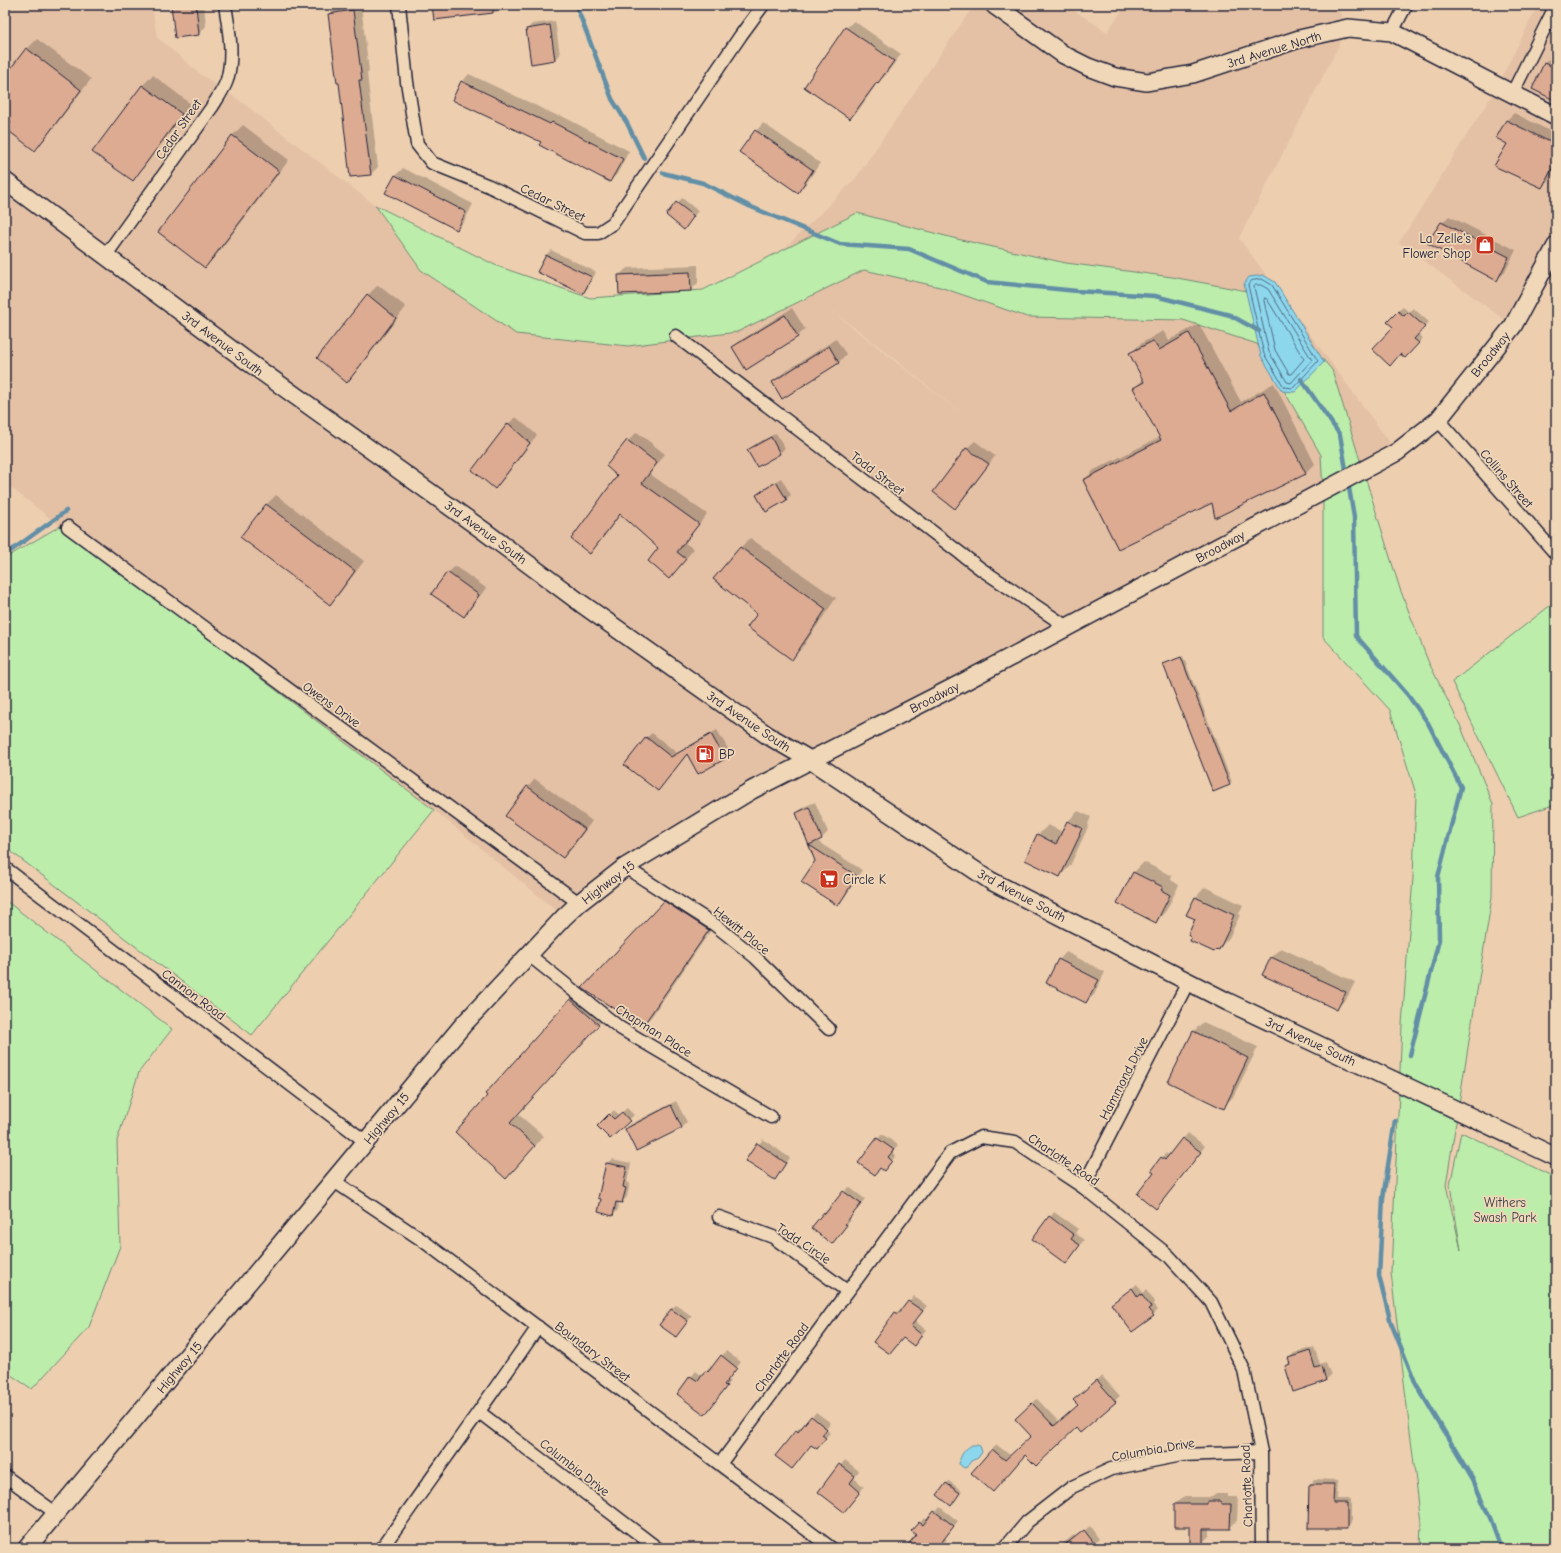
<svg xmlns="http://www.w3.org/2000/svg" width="1561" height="1553" viewBox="0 0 1561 1553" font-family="'Comic Neue',sans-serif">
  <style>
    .built { fill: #e4c1a5; fill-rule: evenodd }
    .green { fill: #bdedab; stroke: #708873 }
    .water { fill: #8dd7ed; stroke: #628fa6 }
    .shadow { fill: #0003 }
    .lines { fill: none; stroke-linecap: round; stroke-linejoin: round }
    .shore { stroke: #4d6a82; stroke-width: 1 }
    .stream { stroke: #628fa6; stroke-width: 4.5 }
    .building { fill: #dcab92; stroke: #22223b }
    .street-casing { stroke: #22223b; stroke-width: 15 }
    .secondary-casing { stroke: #22223b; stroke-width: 20 }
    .street { stroke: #efd7b7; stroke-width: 12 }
    .secondary { stroke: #efd7b7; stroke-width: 17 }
    .labels { text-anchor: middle; stroke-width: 3.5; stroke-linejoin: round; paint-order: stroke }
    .street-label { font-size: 13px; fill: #22223b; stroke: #efd7b7 }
    .poi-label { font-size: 13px; fill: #22223b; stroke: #efd7b7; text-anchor: start }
    .park-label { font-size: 13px; fill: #39404c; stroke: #efd7b7 }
  </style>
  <rect width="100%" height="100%" fill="#edcfb0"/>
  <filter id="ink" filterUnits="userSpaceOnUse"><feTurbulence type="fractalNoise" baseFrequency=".025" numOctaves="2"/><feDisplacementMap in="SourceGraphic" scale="8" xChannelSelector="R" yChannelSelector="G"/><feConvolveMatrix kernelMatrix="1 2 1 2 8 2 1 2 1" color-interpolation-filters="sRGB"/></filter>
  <g filter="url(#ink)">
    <!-- built -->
    <g class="built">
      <path d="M5,5H152L157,37L199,73L243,103L375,205L421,270L628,346L784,249L855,179L974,5H1066L1107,32L1126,5H1336L1348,28L1239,238L1397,452L810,760L579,903L564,917L434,810L60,526L5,483ZM828,308L871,340L967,418Z"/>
      <path d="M1538,5H1556V246L1513,326L1399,243L1497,87Z"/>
    </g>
    <!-- green -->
    <g class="green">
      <path d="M375,205L497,266L590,298L703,290L857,213L957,239L1066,263L1172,277L1268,295L1332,370L1400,589L1428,661L1460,725L1493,804L1492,897L1446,1185L1461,1250L1450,1185L1461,1132L1556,1178V1548H1420L1421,1523L1391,1273L1402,1025L1413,878L1416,794L1390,710L1323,637V491L1321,455L1257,344L1183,320L1027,317L940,287L864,270L737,332L628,346L516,334L421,270Z"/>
      <path d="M60,526L434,810L252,1035L5,847V558Z"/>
      <path d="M1556,601V804L1518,817L1452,682Z"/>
      <path d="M5,900L172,1029L139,1072L117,1141L120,1246L89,1327L32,1389L5,1371Z"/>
    </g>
    <!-- water -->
    <g class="water">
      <path d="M1263,275L1275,282L1324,362L1295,392L1282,391L1261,356L1244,284L1249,277Z"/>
      <path d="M972,1445H976L980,1446L982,1452L978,1458L971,1461L967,1467L964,1468L959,1464C960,1455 965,1449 972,1445Z"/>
    </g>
    <!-- shadow -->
    <g class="shadow">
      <path d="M172,5H204L206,26L199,34Z"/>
      <path d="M349,5H361L369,71L367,74L378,167L371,174L339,82L329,14L337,7Z"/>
      <path d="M433,5H509L503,11L435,19Z"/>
      <path d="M555,21L560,55L555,59L532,63L527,29L532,24Z"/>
      <path d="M854,21L901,54L886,75L878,82L858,111L850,118L846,28Z"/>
      <path d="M37,39L91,79L45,139L35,150L12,122L5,117V78L27,49Z"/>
      <path d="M1555,53H1556V100L1533,88L1545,63Z"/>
      <path d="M469,74L558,116L560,115L629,151L617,174L610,181L542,141L462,82Z"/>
      <path d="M153,75L191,104L142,170L132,180L94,151L143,85Z"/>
      <path d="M1514,113L1556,134V167L1550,180L1542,187L1508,143L1506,121Z"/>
      <path d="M763,123L820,163L806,184L798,191L756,131Z"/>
      <path d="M243,125L289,160L215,257L205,267L159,232L233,135Z"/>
      <path d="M403,168L473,204L464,222L457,229L387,193L396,175Z"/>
      <path d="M682,198L698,211L684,228L667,215Z"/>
      <path d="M1449,216L1516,250L1505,272L1497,280L1442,223Z"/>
      <path d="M551,250L596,272L588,288L583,293L538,271L546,255Z"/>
      <path d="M698,265V283L691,290L619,275L627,268Z"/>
      <path d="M378,285L406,307L357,371L347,381L368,295Z"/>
      <path d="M1403,307L1409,312L1413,308L1429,322L1418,334L1423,338L1410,352L1401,353L1394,327L1398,311Z"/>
      <path d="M792,308L805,329L798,336L733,347L741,340Z"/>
      <path d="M1199,324L1241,402L1274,383L1315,464L1305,474L1212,502L1084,480L1094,470L1160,437L1134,388L1144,379L1130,354L1140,344L1163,331L1169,340Z"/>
      <path d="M836,339L846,354L839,362L783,398L773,382L780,375Z"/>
      <path d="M516,417L537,435L502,481L494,488L508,424Z"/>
      <path d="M637,432L665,454L650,474L707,514L685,543L694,549L669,578L660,547L621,514L599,543L590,552L618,476L628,441Z"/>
      <path d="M776,433L785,448L780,453L757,466L748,450L753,446Z"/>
      <path d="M975,441L995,456L963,500L955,507L935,492L967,448Z"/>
      <path d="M781,478L791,495L786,499L757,495L762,490Z"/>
      <path d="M276,495L364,561L340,593L330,603L266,505Z"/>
      <path d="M750,538L836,598L802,648L792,658L759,613L740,548Z"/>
      <path d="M455,566L486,588L471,608L464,615L448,573Z"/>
      <path d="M1183,656L1232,782L1214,790L1165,664Z"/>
      <path d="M717,730L730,752L724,758L688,753L663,784L646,738L652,733L677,753Z"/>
      <path d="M535,779L592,821L571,850L563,857L507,816L528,787Z"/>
      <path d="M815,802L828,832L822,838L817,841L862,870L844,898L838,904L816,861L797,813L803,807Z"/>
      <path d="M1078,811L1091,817L1088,824L1089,825L1070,866L1060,876L1038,835L1048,825L1063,832L1068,821Z"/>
      <path d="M1144,862L1172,876L1171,880L1179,885L1166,911L1156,922L1118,902L1134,872Z"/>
      <path d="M1205,887L1243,905L1239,914L1240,915L1229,938L1219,948H1217L1196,919L1195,898Z"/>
      <path d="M675,892L718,920L652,1016L642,1026L665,902Z"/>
      <path d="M1281,948L1355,982L1347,998L1337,1008L1309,996L1307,997L1293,988L1271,958Z"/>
      <path d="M1066,952L1105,972L1094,995L1086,1002L1059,960Z"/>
      <path d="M580,991L607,1015L518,1114L544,1136L515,1168L489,1096L486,1094Z"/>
      <path d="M1203,1022L1258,1047L1233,1097L1223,1107L1193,1032Z"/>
      <path d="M676,1101L687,1122L682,1127L636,1150L626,1129L631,1124Z"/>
      <path d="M627,1108L634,1115L610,1138L598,1126L614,1110L619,1115Z"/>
      <path d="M1188,1133L1205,1146L1161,1203L1155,1172L1162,1158L1166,1153L1169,1156Z"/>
      <path d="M882,1134L898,1145L892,1152L896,1155L889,1165L884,1170L881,1167L860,1162Z"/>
      <path d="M763,1139L790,1158L775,1178L747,1161Z"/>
      <path d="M612,1159L631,1163L627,1183H630L627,1197L622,1202H619L618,1210L613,1215L607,1163Z"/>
      <path d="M849,1187L865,1199L849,1219L851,1220L832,1243L824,1213L829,1208L830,1209Z"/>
      <path d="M1054,1212L1078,1229L1075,1233L1084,1240L1070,1258L1033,1239Z"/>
      <path d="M1137,1284L1143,1293L1146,1290L1155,1302L1153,1304L1158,1310L1153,1315L1112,1304Z"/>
      <path d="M914,1296L927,1306L915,1321L926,1330L914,1344L904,1337L890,1353L896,1313L901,1308L903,1310Z"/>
      <path d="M676,1305L692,1316L680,1331L671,1309Z"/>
      <path d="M1314,1347L1320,1364L1326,1362L1331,1375L1326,1380L1294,1391L1286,1366L1291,1362L1289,1358L1294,1353Z"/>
      <path d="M726,1351L741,1362L728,1380L730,1381L710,1409L678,1393L696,1371L702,1376L711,1366L713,1368Z"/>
      <path d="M1102,1376L1120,1396L1080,1432L1076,1427L1026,1454L998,1486L992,1449L997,1445L1011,1456L1032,1436L1016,1419L1037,1399L1059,1422L1079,1405V1395Z"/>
      <path d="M816,1412L831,1423L826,1429L830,1433L821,1443L812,1444L796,1431L801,1426L803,1428Z"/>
      <path d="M845,1460L859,1471L854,1478L864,1487L844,1511L819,1491Z"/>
      <path d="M1314,1479L1338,1480L1337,1499H1351V1523L1346,1528L1310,1484Z"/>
      <path d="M949,1481L962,1491L953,1502L947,1483Z"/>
      <path d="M1216,1494H1228V1497H1238L1237,1520L1230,1528H1210V1535L1202,1543L1175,1504L1183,1497H1212Z"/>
      <path d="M940,1507L958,1521L945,1538L947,1539L940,1548H907L917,1535L920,1523L924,1518L928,1521Z"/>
      <path d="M1090,1526L1099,1539L1089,1548H1061V1546L1066,1541L1074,1535L1076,1537Z"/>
    </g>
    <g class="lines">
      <!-- shore -->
      <g class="shore">
        <path d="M1262,279L1272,285L1318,361L1293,388L1284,387L1264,354L1248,285L1251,281Z"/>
        <path d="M1256,285H1261L1268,289L1312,360L1291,383L1287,382L1269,352L1254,287Z"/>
        <path d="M1265,298L1267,299L1304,359L1291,374H1289L1275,350L1264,301Z"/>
      </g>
      <!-- stream -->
      <g class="stream">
        <path d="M576,5L612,99L627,123L644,158"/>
        <path d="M663,173L703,183L749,206L840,244L909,249L987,282L1077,291L1155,296L1230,315L1259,331"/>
        <path d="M1301,379L1340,435L1347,475"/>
        <path d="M1348,482L1354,517L1356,636L1407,694L1428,723L1461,787L1438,877L1439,940L1410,1055"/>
        <path d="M5,555L66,511"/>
        <path d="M1395,1120L1383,1198L1379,1276L1391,1323L1416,1384L1473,1480L1489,1516L1501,1548"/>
      </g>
    </g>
    <!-- building -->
    <g class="building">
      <path d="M171,5H196L199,35L175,38Z"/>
      <path d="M432,5H493V13L434,20Z"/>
      <path d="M353,10L362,80H359L371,175L350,177L339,83H337L328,14Z"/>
      <path d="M550,25L555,60L531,64L526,29Z"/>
      <path d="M845,27L894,61L878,83L877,82L850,119L804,87Z"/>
      <path d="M26,48L81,90L35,151L6,129L11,122L5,118V76Z"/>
      <path d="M1544,63L1556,68V101L1532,89Z"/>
      <path d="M461,81L550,124L552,122L623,159L610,182L539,145L541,142L452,100Z"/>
      <path d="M142,85L182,114L133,181L92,152Z"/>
      <path d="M1506,120L1556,145V161L1542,188L1494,166L1507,144L1496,138Z"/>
      <path d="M755,130L813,170L798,193L739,152Z"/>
      <path d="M232,135L279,171L205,268L158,232Z"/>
      <path d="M395,175L466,212L457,230L385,193Z"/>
      <path d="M676,202L694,216L684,230L666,215Z"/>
      <path d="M1441,222L1509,257L1497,281L1427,243Z"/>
      <path d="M546,255L592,277L583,294L537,272Z"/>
      <path d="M690,272L691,291L619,294L618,275Z"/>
      <path d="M367,294L396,318L347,383L317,358Z"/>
      <path d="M1398,311L1404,316L1408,312L1425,327L1414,339L1419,343L1405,358L1400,354L1390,366L1372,349L1393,327L1387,322Z"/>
      <path d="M785,315L798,337L746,370L732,347Z"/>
      <path d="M1189,333L1231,411L1264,392L1306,474L1215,518L1212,503L1118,549L1083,480L1161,440L1133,388L1144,382L1129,353L1153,341L1159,350Z"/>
      <path d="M829,346L839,363L782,399L772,382Z"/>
      <path d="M508,423L530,443L495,489L472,470Z"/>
      <path d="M771,437L780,454L757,467L747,450Z"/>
      <path d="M627,440L657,463L642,483L699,524L677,552L686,559L669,579L648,561L658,548L620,514L590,554L571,539L617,476L606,466Z"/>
      <path d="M966,448L989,464L955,509L933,492Z"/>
      <path d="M776,482L787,500L766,512L756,495Z"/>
      <path d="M266,504L355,571L330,605L240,537Z"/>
      <path d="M740,547L826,609L792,660L747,627L757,614L713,579Z"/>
      <path d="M447,572L479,595L464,617L431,594Z"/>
      <path d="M1181,657L1230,785L1213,792L1163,664Z"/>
      <path d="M711,734L725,759L698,774L687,754L658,791L624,765L646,737L671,757Z"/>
      <path d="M527,786L585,829L563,858L505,816Z"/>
      <path d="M809,807L822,839L809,845L857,876L838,906L801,882L815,861L796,813Z"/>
      <path d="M1067,821L1082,828L1079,835H1080L1060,877L1025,860L1037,834L1056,844Z"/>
      <path d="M1133,872L1163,887L1161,890L1170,895L1156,923L1117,903Z"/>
      <path d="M1195,897L1234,915L1230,924L1231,925L1219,950L1217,949L1214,952L1190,941L1191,938L1188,935L1195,919L1186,915Z"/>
      <path d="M664,901L709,930L642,1027L582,988Z"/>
      <path d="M1271,957L1346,992L1337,1010L1308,996V998L1291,991L1292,989L1262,975Z"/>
      <path d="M1058,959L1099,980L1086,1003L1046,983Z"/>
      <path d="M570,999L599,1025L510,1123L535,1146L506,1179L455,1132L487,1096L485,1094Z"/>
      <path d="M1193,1031L1248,1058L1224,1109L1168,1082Z"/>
      <path d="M671,1105L682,1128L636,1151L625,1129Z"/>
      <path d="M622,1112L630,1121L610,1139L597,1126L609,1114L614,1119Z"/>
      <path d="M877,1138L894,1150L888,1157L892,1161L884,1171L880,1168L875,1175L858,1163Z"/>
      <path d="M1182,1138L1201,1152L1156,1209L1137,1194L1154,1172L1151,1170L1161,1157L1165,1160Z"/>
      <path d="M757,1143L786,1163L775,1180L745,1161Z"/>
      <path d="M606,1163L627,1167L623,1187L626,1188L622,1203L616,1202L613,1216L598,1212L601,1199L598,1198Z"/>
      <path d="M843,1191L861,1204L845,1224L847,1225L832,1244L811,1228L824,1212L825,1214Z"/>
      <path d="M1049,1216L1074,1235L1071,1239L1080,1245L1066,1264L1032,1239Z"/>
      <path d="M1132,1288L1138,1297L1141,1294L1151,1307L1148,1309L1154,1316L1132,1332L1111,1304Z"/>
      <path d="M908,1301L923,1311L911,1326L922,1335L914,1346L903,1338L890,1354L873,1342L895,1312L898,1314Z"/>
      <path d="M671,1309L688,1321L676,1337L659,1325Z"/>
      <path d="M1310,1351L1315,1368L1322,1366L1326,1381L1293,1392L1285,1366L1290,1364L1288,1358Z"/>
      <path d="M721,1355L737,1368L724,1385L727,1386L705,1415L677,1394L690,1376L698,1381L706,1370L708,1372Z"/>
      <path d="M1097,1380L1116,1402L1080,1433L1076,1428L1036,1466L1025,1455L993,1492L971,1473L992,1449L1005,1460L1031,1436L1015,1419L1032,1403L1054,1426L1078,1405L1073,1400Z"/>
      <path d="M811,1416L827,1429L822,1435L826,1438L817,1449L811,1445L792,1469L775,1456L796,1430L798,1432Z"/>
      <path d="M839,1464L855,1476L850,1483L860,1492L844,1512L818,1492Z"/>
      <path d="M946,1483L960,1493L951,1506L937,1495Z"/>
      <path d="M1309,1484H1334L1333,1503H1347V1529H1308Z"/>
      <path d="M1207,1501H1221V1504H1231L1230,1529H1203V1544H1190V1527H1174V1504H1207Z"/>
      <path d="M934,1511L954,1526L937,1548H905L916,1535L911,1531L919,1522L923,1525Z"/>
      <path d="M1084,1530L1098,1548H1061Z"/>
    </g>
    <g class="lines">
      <defs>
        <g id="street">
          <path d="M399,5L407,82L417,144L432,163L489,186L585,233H598L613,223L741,35L763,5"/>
          <path d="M1392,32L1406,5"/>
          <path d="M1512,94L1556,5"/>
          <path d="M106,255L212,107C217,99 224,89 227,80C234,55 229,30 225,5"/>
          <path d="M676,336L981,569L1067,627"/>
          <path d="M1438,420L1556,554"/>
          <path d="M68,527L579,903"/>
          <path d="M625,867L715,925L755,957L829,1029"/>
          <path d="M5,868L366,1142"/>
          <path d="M529,955L620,1028L771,1117"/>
          <path d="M334,1181L422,1240L831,1548"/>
          <path d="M1083,1187L1188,982"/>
          <path d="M719,1217L773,1237L847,1291"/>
          <path d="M479,1412L657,1548"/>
          <path d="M720,1464L950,1153L981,1137L1015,1142L1083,1187L1168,1255L1211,1302L1244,1370L1261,1452L1262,1548"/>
          <path d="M5,1476L57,1514"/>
          <path d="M382,1548C434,1474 487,1401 538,1327"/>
          <path d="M1005,1548L1027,1522L1072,1487L1111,1469L1182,1455L1261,1452"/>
        </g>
        <g id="secondary">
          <path d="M994,5L1064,55L1088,67L1115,77L1147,82L1193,74L1299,39L1348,28L1392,32L1556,116"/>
          <path d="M5,181L247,361L484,531L582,604L767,735L810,760L991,881L1228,1002L1556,1157"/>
          <path d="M27,1548L463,1025L564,917L579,903L625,867L752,790L956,686L1397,452L1438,420L1513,326L1556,246"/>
        </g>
      </defs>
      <!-- street casing -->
      <use href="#street" class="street-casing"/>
      <!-- secondary casing -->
      <use href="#secondary" class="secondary-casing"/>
      <!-- street -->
      <use href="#street" class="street"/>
      <!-- secondary -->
      <use href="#secondary" class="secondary"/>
    </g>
  </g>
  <!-- icons -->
  <defs>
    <symbol id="shop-square" viewBox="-11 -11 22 22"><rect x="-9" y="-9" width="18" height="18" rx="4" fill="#c8321e" stroke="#efd7b7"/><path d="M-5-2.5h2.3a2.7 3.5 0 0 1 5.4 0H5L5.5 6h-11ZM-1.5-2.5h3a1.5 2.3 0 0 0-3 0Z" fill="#fff"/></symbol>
    <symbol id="fuel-square" viewBox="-11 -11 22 22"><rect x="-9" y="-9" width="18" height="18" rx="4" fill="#c8321e" stroke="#efd7b7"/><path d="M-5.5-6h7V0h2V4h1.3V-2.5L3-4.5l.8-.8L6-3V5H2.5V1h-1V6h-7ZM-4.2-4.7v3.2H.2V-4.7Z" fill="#fff"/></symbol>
    <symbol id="supermarket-square" viewBox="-11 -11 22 22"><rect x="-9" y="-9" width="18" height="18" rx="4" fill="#c8321e" stroke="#efd7b7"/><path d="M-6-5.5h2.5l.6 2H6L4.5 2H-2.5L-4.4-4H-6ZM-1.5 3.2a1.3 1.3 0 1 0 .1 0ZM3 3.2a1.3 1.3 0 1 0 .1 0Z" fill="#fff"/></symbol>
  </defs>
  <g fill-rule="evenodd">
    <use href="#shop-square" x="1474" y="234" width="22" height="22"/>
    <use href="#fuel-square" x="694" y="743" width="22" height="22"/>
    <use href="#supermarket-square" x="818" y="868" width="22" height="22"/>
  </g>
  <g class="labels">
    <!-- street labels -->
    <g class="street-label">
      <text transform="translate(1274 49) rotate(-17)" y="5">3rd Avenue North</text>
      <text transform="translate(178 129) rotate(-55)" y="5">Cedar Street</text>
      <text transform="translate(553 202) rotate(26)" y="5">Cedar Street</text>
      <text transform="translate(223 343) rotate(37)" y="5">3rd Avenue South</text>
      <text transform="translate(1490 354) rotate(-51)" y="5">Broadway</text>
      <text transform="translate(878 473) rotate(37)" y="5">Todd Street</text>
      <text transform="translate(1507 478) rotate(49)" y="5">Collins Street</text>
      <text transform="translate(486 532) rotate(36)" y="5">3rd Avenue South</text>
      <text transform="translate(1220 546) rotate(-28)" y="5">Broadway</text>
      <text transform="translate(934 697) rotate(-27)" y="5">Broadway</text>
      <text transform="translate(332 704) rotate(36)" y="5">Owens Drive</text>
      <text transform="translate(749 721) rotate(34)" y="5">3rd Avenue South</text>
      <text transform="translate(608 882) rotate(-37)" y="5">Highway 15</text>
      <text transform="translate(1022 895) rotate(28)" y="5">3rd Avenue South</text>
      <text transform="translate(742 930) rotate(39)" y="5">Hewitt Place</text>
      <text transform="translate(194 994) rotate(37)" y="5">Cannon Road</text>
      <text transform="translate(654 1030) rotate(32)" y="5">Chapman Place</text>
      <text transform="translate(1311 1041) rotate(25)" y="5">3rd Avenue South</text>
      <text transform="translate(1123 1078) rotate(-63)" y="5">Hammond Drive</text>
      <text transform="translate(386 1118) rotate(-50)" y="5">Highway 15</text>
      <text transform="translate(1064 1159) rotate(34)" y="5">Charlotte Road</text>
      <text transform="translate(804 1243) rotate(34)" y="5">Todd Circle</text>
      <text transform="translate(593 1351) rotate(37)" y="5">Boundary Street</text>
      <text transform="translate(781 1357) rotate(-54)" y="5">Charlotte Road</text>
      <text transform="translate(179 1367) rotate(-50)" y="5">Highway 15</text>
      <text transform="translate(1153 1449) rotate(-10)" y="5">Columbia Drive</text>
      <text transform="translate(575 1467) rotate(38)" y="5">Columbia Drive</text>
      <text transform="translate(1246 1486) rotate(-92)" y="5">Charlotte Road</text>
    </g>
    <!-- poi labels -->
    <g class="poi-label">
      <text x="1471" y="243" text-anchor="end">La Zelle's<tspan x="1471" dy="15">Flower Shop</tspan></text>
      <text x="719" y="759">BP</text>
      <text x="843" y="884">Circle K</text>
    </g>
    <!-- park labels -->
    <g class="park-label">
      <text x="1505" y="1207">Withers<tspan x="1505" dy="15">Swash Park</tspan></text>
    </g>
  </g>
  <!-- margin -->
  <rect width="1561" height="1553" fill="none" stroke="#efd7b7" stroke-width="20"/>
  <rect x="10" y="10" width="1541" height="1533" fill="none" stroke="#22223b" stroke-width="1.5" filter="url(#ink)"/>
</svg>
